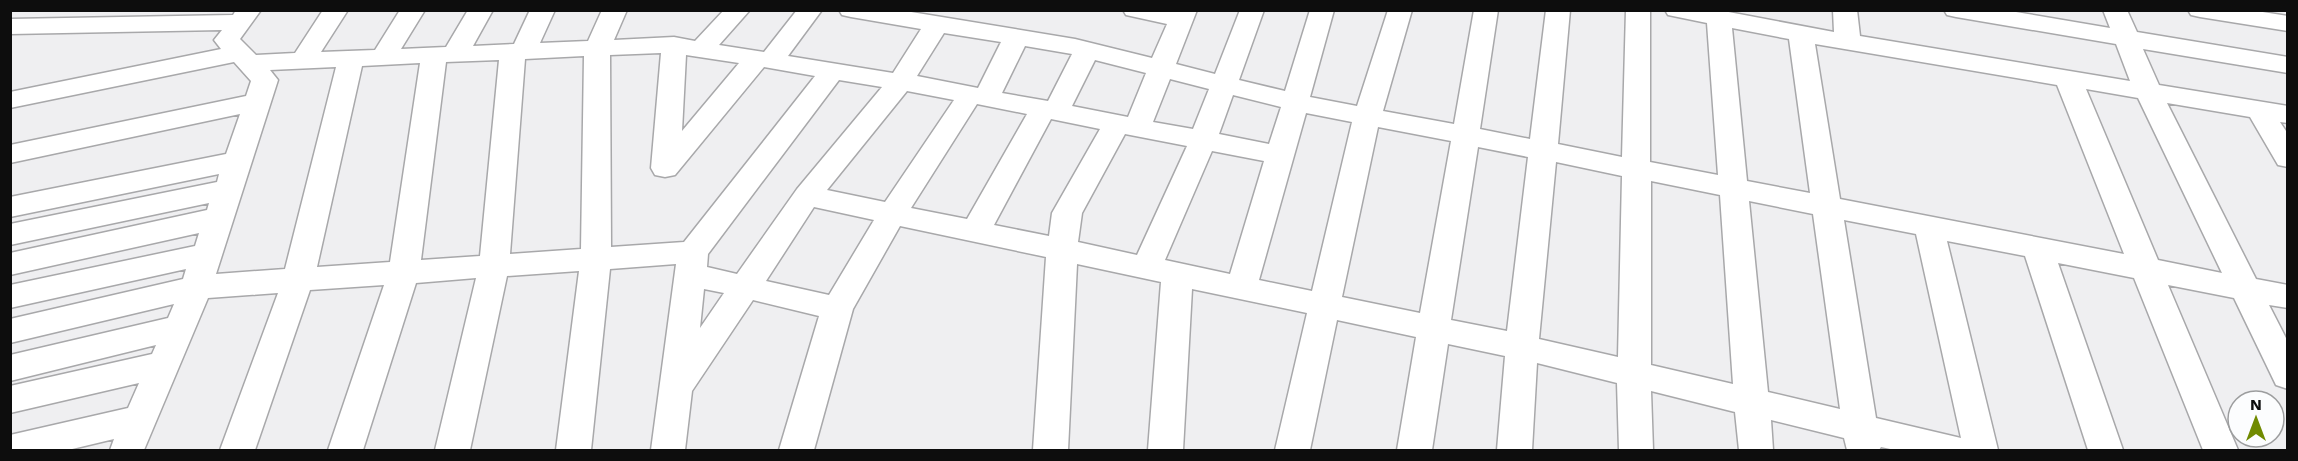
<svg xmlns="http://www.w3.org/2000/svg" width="2298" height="461" viewBox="0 0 2298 461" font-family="'Work Sans',sans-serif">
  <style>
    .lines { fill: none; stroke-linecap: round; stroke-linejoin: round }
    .minor-casing { stroke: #a8a8aa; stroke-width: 3 }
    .minor { fill: #fff; fill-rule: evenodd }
  </style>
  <rect width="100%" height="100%" fill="#efeff1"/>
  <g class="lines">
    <defs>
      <g id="minor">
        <path d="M236,10H261L240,39L256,55L295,53L323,10H348L321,52L375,50L400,10H425L401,49L446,47L468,10H493L473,46L514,44L530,10H555L540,43L588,41L602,10H627L614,40L674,37L695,41L724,10H750L719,45L764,52L797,10H822L788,56L893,73L921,29L851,17L842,15L839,10H899L1075,39L1152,58L1167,24L1126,15L1123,10H1197L1176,64L1215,74L1240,10H1264L1239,80L1285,91L1310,10H1334L1310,97L1357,106L1388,10H1412L1383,111L1454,124L1474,10H1498L1480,129L1530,139L1546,10H1570L1558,144L1622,157L1626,10H1650V162L1718,175L1707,23L1668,15L1665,10H1718L1834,32L1833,10H1857L1860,36L2130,81L2116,44L1956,17L1947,15L1944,10H2004L2110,28L2103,10H2127L2137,32L2288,57V73L2143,49L2159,85L2288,106V123L2280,122L2288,134V167L2278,165L2250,117L2167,103L2256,279L2288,285V308L2269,305L2288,342V389L2276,385L2234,298L2168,285L2238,450H2203L2134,278L2058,263L2123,450H2088L2025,256L1947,241L1998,450H1895L1881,447L1879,450H1847L1844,438L1771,420L1773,450H1739L1735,412L1651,391L1653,450H1619L1617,383L1537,363L1532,450H1497L1505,356L1448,344L1432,450H1397L1416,337L1337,320L1310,450H1275L1307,313L1192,289L1183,450H1148L1161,282L1077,264L1068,450H1033L1046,257L900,226L853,309L814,450H779L819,316L753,300L692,391L685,450H651L676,264L610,269L591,450H556L579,271L507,276L470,450H435L476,278L416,283L363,450H328L384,285L310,290L255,450H220L278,293L208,298L144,450H110L114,439L68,450H10V435L128,408L139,383L10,413V386L152,354L156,345L10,381V355L168,318L174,304L10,343V319L183,279L186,269L10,308V285L195,246L199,233L10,275V253L207,210L209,203L10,245V224L217,182L219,174L10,217V197L226,154L240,114L10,163V145L246,96L251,81L234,62L10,108V92L221,49L214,40L222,30L10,34V19L233,15ZM1732,28L1789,39L1810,193L1747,181ZM944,33L1001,42L978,88L917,76ZM1815,44L2057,85L2124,254L1840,199ZM1025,46L1072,54L1048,101L1002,93ZM661,53L651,168L655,175L665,177L675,175L764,67L815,76L684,242L611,247L610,55ZM686,55L739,63L682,131ZM584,56L581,249L510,254L525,59ZM499,60L480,256L421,260L446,62ZM1095,60L1146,73L1128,117L1072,106ZM420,63L390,262L317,267L362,66ZM336,67L285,269L216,274L278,80L270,70ZM1170,79L1209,89L1193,129L1153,122ZM839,80L882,87L797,189L737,274L707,267L708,254ZM2086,89L2138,98L2222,273L2158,260ZM907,91L954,100L885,202L827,190ZM1233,95L1281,107L1269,144L1219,134ZM977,104L1027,114L967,219L911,208ZM1306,113L1352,122L1312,291L1259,280ZM1051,119L1100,129L1052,213L1049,236L994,225ZM1378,127L1451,141L1420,313L1342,297ZM1125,134L1187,146L1137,255L1078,242L1082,213ZM1478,147L1528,157L1507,331L1451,320ZM1212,151L1264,161L1230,274L1165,260ZM1556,162L1622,176L1618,357L1539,339ZM1651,181L1720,195L1733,384L1651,365ZM1749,201L1813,214L1840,409L1768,392ZM814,207L874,220L829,295L766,281ZM1844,220L1916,234L1961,438L1876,418ZM704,289L724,293L700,328Z"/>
        <path d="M2188,10H2250L2288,16V31L2200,17L2191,15Z"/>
      </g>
    </defs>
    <!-- minor casing -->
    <use href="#minor" class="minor-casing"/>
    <!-- minor -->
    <use href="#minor" class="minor"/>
  </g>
  <!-- border -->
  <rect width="2298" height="461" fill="none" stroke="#0d0d0d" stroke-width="24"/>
  <!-- north arrow -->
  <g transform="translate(2256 419)"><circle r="28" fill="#fcfdfe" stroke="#9c9d9e" stroke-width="1.5"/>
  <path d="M0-4.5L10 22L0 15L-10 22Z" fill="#708a00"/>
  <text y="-9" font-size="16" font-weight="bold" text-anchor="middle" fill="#0d0d0d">N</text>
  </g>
</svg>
